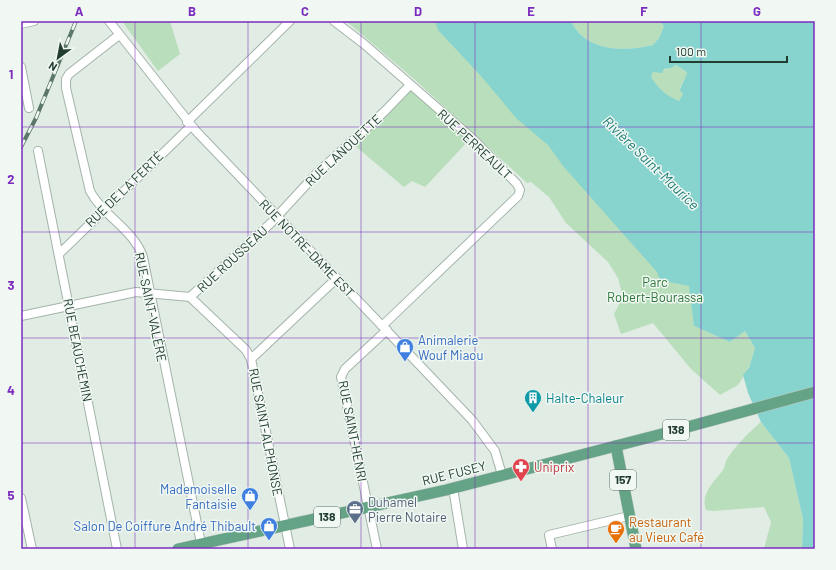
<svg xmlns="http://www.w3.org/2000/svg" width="836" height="570" viewBox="0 0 836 570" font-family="Barlow,sans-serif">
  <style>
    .green { fill: #b9debb }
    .water { fill: #87d3ce; fill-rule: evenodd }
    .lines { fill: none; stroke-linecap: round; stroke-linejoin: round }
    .minor-casing { stroke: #a4b4aa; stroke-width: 10 }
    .major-casing { stroke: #c1c9c5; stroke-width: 12 }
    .minor { stroke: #fff; stroke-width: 8 }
    .major { stroke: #64a385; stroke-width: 11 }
    .rail-casing { stroke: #5b786a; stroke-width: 4 }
    .rail { stroke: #f1f8f3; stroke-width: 2.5; stroke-dasharray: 8; stroke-linecap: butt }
    .grid { fill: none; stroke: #7b2cbf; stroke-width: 1; stroke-opacity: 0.55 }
    .labels { text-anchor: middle; stroke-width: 3; stroke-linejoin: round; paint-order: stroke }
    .shield { fill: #f1f8f3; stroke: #5f756a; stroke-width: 1 }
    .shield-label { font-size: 12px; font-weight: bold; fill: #213d2f }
    .street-label { font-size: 13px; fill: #213d2f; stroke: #f1f8f3 }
    .park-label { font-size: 13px; fill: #2a7537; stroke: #f1f8f3 }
    .shop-label { font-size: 13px; fill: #366cbe; stroke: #f1f8f3; text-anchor: end }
    .culture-label { font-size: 13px; fill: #0d838f; stroke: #f1f8f3; text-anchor: start }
    .health-label { font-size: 13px; fill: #be3a42; stroke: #f1f8f3; text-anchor: start }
    .service-label { font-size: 13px; fill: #4e5e75; stroke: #f1f8f3; text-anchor: start }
    .food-label { font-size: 13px; fill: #c56008; stroke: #f1f8f3; text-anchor: start }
    .water-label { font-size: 14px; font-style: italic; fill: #197a76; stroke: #f1f8f3 }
    .neatline { fill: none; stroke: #7b2cbf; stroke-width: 1.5 }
    .grid-label { font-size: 13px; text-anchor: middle; font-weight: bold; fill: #7b2cbf }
  </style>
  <rect width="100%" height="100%" fill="#e1ece4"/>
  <!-- green -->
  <g class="green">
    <path d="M122,21H170L180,54L158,71Z"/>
    <path d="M346,21H441L699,286L694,326L730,342L745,331L755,348L749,368L738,385L720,395L691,369L653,323L621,334L614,314L623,297L618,278L608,262L566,223L549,197L531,182L527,183L414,79Z"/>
    <path d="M571,21H660L664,26L659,38L653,45C625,52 585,52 571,21Z"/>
    <path d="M676,65L687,72L686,77L680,87L683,94L679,101C662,93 661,92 651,77L653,72L672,68Z"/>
    <path d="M413,86L469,140L425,187L412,181L404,187L354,145Z"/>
    <path d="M761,422L789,458L803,519L802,549H764L771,522L764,507L713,511L706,510C700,494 714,482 723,470C725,467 725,462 727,459C735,446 749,432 761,422Z"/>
  </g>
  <!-- water -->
  <path class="water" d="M435,21H571C585,52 625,52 653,45L659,38L664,26L660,21H653H815V549H802L803,519L789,458L761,422L748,393L743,375L749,368L755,348L745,331L730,342L694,326L689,286L660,280L657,272L563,166L548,145L516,118L481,76L438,30ZM676,65L687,72C686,79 681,84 680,90L683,94L679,101C664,94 660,90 651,77L653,72L662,73L664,69L672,68Z"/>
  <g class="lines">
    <defs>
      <g id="minor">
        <path d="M109,21L196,131L472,420L495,451L502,475"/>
        <path d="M334,21L364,44L473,139L517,184L520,190L518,196L382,326"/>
        <path d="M21,24L34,21"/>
        <path d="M119,35L69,74L66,79V88L90,191C103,216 134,230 143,257L202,548"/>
        <path d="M21,67L29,108"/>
        <path d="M187,122L290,21"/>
        <path d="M38,151L117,549"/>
        <path d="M59,254L191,126"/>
        <path d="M190,297L246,350L251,359"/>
        <path d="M21,316L136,292L190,297L271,223L316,174L385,111L410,85"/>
        <path d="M453,488L463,549"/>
        <path d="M21,498L32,549"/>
        <path d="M290,549L251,359L337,278"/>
        <path d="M377,549L341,377L345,369L387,330"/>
        <path d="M552,549L549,535L629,516"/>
      </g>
      <g id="major">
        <path d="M616,446L636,549"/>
        <path d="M178,549L446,490L662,434L815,392"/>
      </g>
    </defs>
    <!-- minor casing -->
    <use href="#minor" class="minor-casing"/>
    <!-- major casing -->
    <use href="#major" class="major-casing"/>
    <!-- minor -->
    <use href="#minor" class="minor"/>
    <!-- major -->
    <use href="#major" class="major"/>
    <defs>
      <path id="rail" d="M21,147L36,118L76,21"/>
    </defs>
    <!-- rail casing -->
    <use href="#rail" class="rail-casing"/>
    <!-- rail -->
    <use href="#rail" class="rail"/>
  </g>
  <!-- grid -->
  <path class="grid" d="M135,21V549M248,21V549M361,21V549M475,21V549M588,21V549M701,21V549M21,127H815M21,232H815M21,338H815M21,443H815"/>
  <!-- icons -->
  <defs>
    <symbol id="shop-pin" viewBox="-11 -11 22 30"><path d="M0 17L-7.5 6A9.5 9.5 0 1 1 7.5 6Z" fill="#3f7fe0" stroke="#f1f8f3"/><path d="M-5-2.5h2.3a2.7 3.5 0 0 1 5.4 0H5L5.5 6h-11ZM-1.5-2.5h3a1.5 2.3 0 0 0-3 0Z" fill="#fff"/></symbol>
    <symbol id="building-pin" viewBox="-11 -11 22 30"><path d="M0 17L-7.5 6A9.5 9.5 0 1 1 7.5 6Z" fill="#0f9aa8" stroke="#f1f8f3"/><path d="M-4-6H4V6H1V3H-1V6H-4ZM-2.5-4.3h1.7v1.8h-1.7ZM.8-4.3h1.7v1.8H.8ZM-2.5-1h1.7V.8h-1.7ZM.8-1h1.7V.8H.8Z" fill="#fff"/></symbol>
    <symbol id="pharmacy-pin" viewBox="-11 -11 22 30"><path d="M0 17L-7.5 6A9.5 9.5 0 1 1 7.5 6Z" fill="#e0444e" stroke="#f1f8f3"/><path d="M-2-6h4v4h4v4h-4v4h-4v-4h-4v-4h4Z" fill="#fff"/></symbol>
    <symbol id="office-pin" viewBox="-11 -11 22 30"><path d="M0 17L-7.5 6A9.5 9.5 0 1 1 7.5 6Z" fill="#5c6f8a" stroke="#f1f8f3"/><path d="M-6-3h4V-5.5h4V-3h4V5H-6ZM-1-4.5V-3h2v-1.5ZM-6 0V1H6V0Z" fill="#fff"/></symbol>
    <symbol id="cafe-pin" viewBox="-11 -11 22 30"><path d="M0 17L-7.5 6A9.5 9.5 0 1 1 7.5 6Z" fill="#e8710a" stroke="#f1f8f3"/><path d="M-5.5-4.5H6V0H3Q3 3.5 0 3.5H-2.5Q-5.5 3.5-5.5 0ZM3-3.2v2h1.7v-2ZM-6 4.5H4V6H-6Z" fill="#fff"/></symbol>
  </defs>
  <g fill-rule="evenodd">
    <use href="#shop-pin" x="395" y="337" width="20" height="27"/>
    <use href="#building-pin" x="523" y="388" width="20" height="27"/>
    <use href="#pharmacy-pin" x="511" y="457" width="20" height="27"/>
    <use href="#shop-pin" x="240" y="486" width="20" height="27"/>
    <use href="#office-pin" x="345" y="499" width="20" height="27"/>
    <use href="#shop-pin" x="259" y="516" width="20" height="27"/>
    <use href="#cafe-pin" x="606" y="519" width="20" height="27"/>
  </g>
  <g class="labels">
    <!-- shield labels -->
    <g class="shield">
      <rect x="663" y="420" width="26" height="20" rx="3"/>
      <rect x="610" y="470" width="26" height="20" rx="3"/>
      <rect x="314" y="507" width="26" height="20" rx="3"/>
    </g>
    <g class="shield-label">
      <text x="676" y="434">138</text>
      <text x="623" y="484">157</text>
      <text x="327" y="521">138</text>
    </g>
    <!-- street labels -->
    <g class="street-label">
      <text transform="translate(475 144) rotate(43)" y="5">RUE PERREAULT</text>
      <text transform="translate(343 150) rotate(-43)" y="5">RUE LANOUETTE</text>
      <text transform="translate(124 189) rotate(-44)" y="5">RUE DE LA FERTÉ</text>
      <text transform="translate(307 248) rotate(46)" y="5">RUE NOTRE-DAME EST</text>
      <text transform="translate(232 259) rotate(-43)" y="5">RUE ROUSSEAU</text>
      <text transform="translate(151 307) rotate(78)" y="5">RUE SAINT-VALÈRE</text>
      <text transform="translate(78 350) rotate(79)" y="5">RUE BEAUCHEMIN</text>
      <text transform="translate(353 431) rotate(79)" y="5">RUE SAINT-HENRI</text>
      <text transform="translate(266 432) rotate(79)" y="5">RUE SAINT-ALPHONSE</text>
      <text transform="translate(454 473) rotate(-14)" y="5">RUE FUSEY</text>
    </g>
    <!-- park labels -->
    <g class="park-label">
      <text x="655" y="287">Parc<tspan x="655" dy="15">Robert-Bourassa</tspan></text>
    </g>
    <!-- shop labels -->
    <g class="shop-label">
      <text x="418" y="345" text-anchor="start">Animalerie<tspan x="418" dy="15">Wouf Miaou</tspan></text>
      <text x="237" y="494">Mademoiselle<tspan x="237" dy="15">Fantaisie</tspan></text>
      <text x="256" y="531">Salon De Coiffure André Thibault</text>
    </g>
    <!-- culture labels -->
    <g class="culture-label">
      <text x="546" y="403">Halte-Chaleur</text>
    </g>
    <!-- health labels -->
    <g class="health-label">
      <text x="534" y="472">Uniprix</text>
    </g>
    <!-- service labels -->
    <g class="service-label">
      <text x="368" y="507">Duhamel<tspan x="368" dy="15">Pierre Notaire</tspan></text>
    </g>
    <!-- food labels -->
    <g class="food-label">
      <text x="629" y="527">Restaurant<tspan x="629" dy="15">au Vieux Café</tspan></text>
    </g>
    <!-- water labels -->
    <g class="water-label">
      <text transform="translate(651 163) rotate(44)" y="5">Rivière Saint-Maurice</text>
    </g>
  </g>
  <!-- border -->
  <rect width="836" height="570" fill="none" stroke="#f1f8f3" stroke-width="44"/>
  <!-- north arrow -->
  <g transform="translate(58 58) rotate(212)" stroke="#f1f8f3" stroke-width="3" paint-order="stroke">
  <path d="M0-3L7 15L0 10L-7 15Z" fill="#213d2f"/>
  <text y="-6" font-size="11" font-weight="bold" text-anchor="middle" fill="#213d2f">N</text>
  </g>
  <!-- scale -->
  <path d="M670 56v6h117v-6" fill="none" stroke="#213d2f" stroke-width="2"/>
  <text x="676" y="56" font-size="12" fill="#213d2f" stroke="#f1f8f3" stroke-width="3" paint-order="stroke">100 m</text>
  <rect x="22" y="22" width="792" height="526" class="neatline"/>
  <g class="grid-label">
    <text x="79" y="16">A</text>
    <text x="192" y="16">B</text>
    <text x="305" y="16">C</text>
    <text x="418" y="16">D</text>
    <text x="531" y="16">E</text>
    <text x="644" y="16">F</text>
    <text x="757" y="16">G</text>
    <text x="11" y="79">1</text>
    <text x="11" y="184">2</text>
    <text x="11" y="290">3</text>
    <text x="11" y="395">4</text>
    <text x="11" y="500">5</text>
  </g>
</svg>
